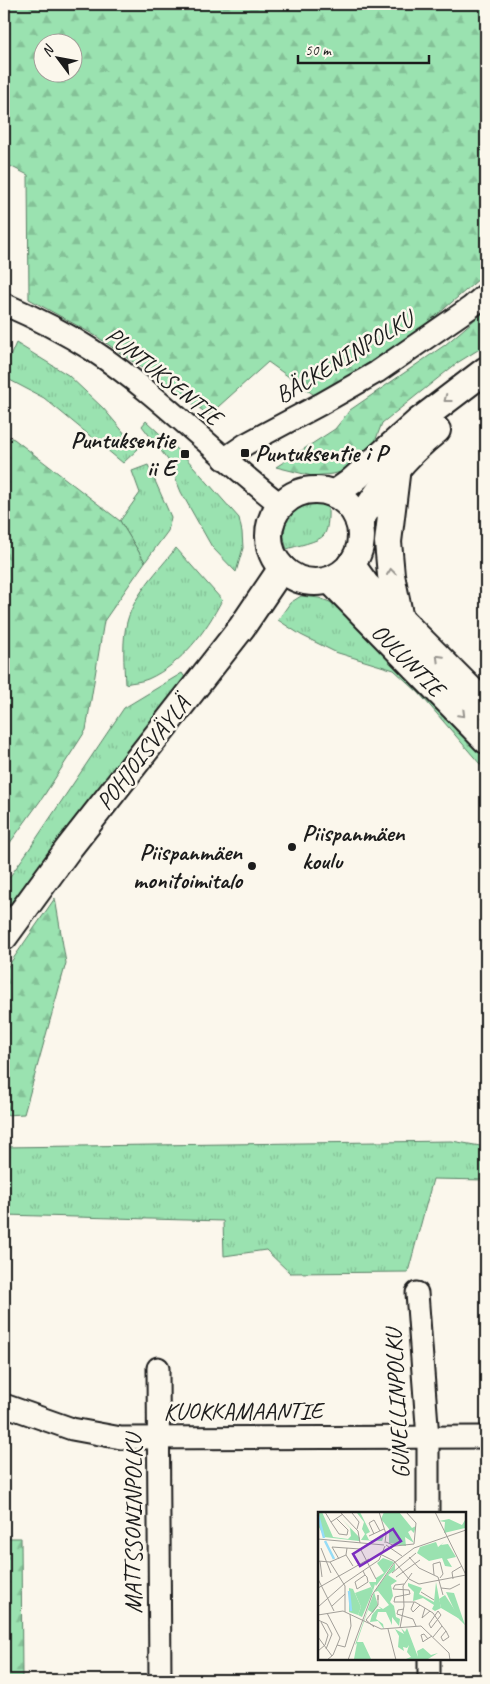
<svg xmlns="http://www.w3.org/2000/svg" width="490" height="1684" viewBox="0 0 490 1684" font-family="Caveat,sans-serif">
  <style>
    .grass { fill: url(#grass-tufts); stroke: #5b7f66 }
    .forest { fill: url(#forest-firs); stroke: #5b7f66; fill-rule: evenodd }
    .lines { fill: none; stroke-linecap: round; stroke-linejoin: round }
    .minor-casing { stroke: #1c1c1c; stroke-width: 25 }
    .major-casing { stroke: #1c1c1c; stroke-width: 30 }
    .minor { stroke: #fbf7ec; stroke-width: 21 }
    .major { stroke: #fbf7ec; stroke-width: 26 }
    .oneway { stroke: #97948e }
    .poi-dot { fill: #1c1c1c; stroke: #fbf7ec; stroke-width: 2 }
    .labels { text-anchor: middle; stroke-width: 5; stroke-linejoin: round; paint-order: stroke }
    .street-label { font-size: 24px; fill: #1c1c1c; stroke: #fbf7ec }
    .poi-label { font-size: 24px; font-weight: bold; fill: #1c1c1c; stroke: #fbf7ec; text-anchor: end }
    .inset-river { fill: none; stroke: #95dcf7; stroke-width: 2.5 }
    .inset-road { fill: none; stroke: #a29f99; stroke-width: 1 }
    .view { fill: #7b2cbf; fill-opacity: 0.15; stroke: #7b2cbf; stroke-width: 2.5 }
    .inset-edge { fill: none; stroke: #1c1c1c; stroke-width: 2.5 }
  </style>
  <defs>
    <pattern id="grass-tufts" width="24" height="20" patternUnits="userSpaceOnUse" patternTransform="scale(1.25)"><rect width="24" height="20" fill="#9ae2b0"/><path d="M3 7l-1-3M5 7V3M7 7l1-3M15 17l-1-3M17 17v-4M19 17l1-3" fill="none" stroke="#84c197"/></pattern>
    <pattern id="forest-firs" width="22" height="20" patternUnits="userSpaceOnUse" patternTransform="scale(1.25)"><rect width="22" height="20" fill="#9ae2b0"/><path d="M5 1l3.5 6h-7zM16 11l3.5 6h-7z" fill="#84c197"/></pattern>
  </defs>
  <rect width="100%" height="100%" fill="#fbf7ec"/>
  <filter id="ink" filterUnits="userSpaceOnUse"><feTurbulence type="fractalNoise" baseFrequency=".02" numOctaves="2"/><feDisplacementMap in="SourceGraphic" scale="10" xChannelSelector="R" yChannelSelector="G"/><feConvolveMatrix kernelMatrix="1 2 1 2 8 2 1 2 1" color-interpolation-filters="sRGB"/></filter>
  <g filter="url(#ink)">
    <!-- grass -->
    <g class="grass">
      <path d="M16,343L68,375L103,408L138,449L123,463L44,398L4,377V370Z"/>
      <path d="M146,421L185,457L239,518L242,532L243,548L236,572L212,547L181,492L168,460L142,426Z"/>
      <path d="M148,465L171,517L168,531L145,562L120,521L140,493L132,471Z"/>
      <path d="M314,501L328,504C328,513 329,528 324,535C319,542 295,546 287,549C278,527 291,505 314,501Z"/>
      <path d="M176,548L222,600C206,631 182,664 148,679C141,682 133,682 125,684C124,665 122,639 127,622C134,594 159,570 176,548Z"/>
      <path d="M301,596L319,598L330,602L344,613L424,687L486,754V771L419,693L394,670L335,652L301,635L278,620L290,603Z"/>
      <path d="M182,673L186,679L126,752L4,915V885L30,848L124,708Z"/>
      <path d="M452,1141L486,1147V1180L433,1179L408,1272L290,1273L266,1250L224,1256L223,1221L4,1215V1147Z"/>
    </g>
    <!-- forest -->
    <g class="forest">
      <path d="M4,4H486V273L424,326L317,397L268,362L209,415L96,336L29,299L28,175L4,163ZM42,42H72V72H42Z"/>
      <path d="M486,310V345L457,363L382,423L373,447L349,470L333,474L312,476L276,467L335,429L350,410L445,345Z"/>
      <path d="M4,435L14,439L120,521L145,562L104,621L86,730L43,797L4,851Z"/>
      <path d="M55,898L66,963L24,1114L4,1115V972Z"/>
      <path d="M4,1538H21L22,1680H4Z"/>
    </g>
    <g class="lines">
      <defs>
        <g id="minor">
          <path d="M4,304C34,317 64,332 92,350C159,394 217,456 281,505"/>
          <path d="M224,459L246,444L321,404L377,372L471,307L486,294"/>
          <path d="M417,1293L428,1438V1513"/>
          <path d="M158,1368L160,1680"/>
          <path d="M4,1405L72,1429L121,1438L486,1437"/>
          <path d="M429,1658V1680"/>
        </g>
        <g id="major">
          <path d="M397,467L388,542L391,575L400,619"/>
          <circle cx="315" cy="536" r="46"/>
          <path d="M334,494L351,482L419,421L486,370"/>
          <path d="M359,522C381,486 403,457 437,430"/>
          <path d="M351,564L366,585L486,705"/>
          <path d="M330,580L486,740"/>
          <path d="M4,937L69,848L242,627L282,568"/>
        </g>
      </defs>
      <!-- minor casing -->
      <use href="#minor" class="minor-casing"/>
      <!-- major casing -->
      <use href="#major" class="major-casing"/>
      <!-- minor -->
      <use href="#minor" class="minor"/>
      <!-- major -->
      <use href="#major" class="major"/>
    </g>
    <!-- one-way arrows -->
    <defs><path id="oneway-chevron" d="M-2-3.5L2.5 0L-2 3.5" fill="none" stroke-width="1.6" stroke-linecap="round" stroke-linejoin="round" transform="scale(1.25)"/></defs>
    <g class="oneway">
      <use href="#oneway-chevron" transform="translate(447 399) rotate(142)"/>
      <use href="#oneway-chevron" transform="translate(391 572) rotate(-97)"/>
      <use href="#oneway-chevron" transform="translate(439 658) rotate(-135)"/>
      <use href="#oneway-chevron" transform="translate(462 714) rotate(45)"/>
    </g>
  </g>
  <!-- markers -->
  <g class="poi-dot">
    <rect x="240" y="448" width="10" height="10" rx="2.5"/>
    <rect x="180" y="449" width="10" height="10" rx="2.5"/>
    <circle cx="292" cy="847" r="5"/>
    <circle cx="252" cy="866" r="5"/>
  </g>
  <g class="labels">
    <!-- street labels -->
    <g class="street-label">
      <text transform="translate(344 357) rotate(-31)" y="8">BÄCKENINPOLKU</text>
      <text transform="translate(164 376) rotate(39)" y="8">PUNTUKSENTIE</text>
      <text transform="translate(408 660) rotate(45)" y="8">OULUNTIE</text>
      <text transform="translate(143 753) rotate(-52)" y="8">POHJOISVÄYLÄ</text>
      <text transform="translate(397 1404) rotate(-93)" y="8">GUNELLINPOLKU</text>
      <text x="243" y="1419">KUOKKAMAANTIE</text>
      <text transform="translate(133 1524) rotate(-90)" y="8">MATTSSONINPOLKU</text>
    </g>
    <!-- poi labels -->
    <g class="poi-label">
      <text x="175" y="448">Puntuksentie<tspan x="175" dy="28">ii E</tspan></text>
      <text x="255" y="461" text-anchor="start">Puntuksentie i P</text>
      <text x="302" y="841" text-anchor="start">Piispanmäen<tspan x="302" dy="28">koulu</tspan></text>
      <text x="242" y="860">Piispanmäen<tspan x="242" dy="28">monitoimitalo</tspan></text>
    </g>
  </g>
  <!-- overview -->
  <g transform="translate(318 1512)">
    <rect width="148" height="148" fill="#fbf7ec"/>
    <path d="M53,75L55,79L44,105L40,103L43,95L37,81ZM56,80L60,93L55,101L50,98L39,130H45L53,147H36L39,131L37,133ZM127,83L140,103V106L123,96L121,87Z" fill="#9ae2b0"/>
    <path d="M4,0L15,25L30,27L33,24L32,16L22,5L42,26L41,29L6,25L0,13V1ZM42,0L52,20L48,22L51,28H59L67,21L64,29L43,28L47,22L44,17L46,10L39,1ZM66,0H81L94,16L98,14L96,21L93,18L90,20L96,31L87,25L88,34L71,31V17L63,7ZM131,7L144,13L147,8V16L126,21L127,10L121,9ZM118,30L120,35L126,30L123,33L130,32L138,45L129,47L134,55L127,54L124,46L111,49L99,41L102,35ZM65,46L76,50L58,74L57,72L55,79L51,70H58V66L66,61L59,51ZM77,51V58L70,63L79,69L73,73L75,84L72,90L76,94L78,105L82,107L81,114L74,105V113L68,100H60L58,107L65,112L66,117L60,109L52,110L54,103L59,97H63L60,94L65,97L71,93L60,79L56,80ZM118,70L123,96L117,99L114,97L116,93L105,86L95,89L96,80L90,74V71L104,76L101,82L116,90ZM128,80L136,81L147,113L140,106ZM83,116L87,120L89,116L100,145L99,139L105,136L113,143L120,141L110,147H88L93,145L89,140L91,133L89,136L85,135L86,139L80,135L81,124L77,117L86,122Z" fill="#9ae2b0"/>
    <path d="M31,76L35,77L43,95L40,103L31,100Z" fill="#9ae2b0"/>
    <path class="inset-river" d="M0,3L6,26M7,29L16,47M31,79L33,99"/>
    <path class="inset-road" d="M7,0L13,10L25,2M22,0L40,19L42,31M61,0L68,22L67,31M34,1L41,10L39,17M13,10L21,22L29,23L30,18L18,6M56,22L51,11L56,8L62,19M51,24L66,17M0,27L66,33M68,30L77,34L96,32L98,11L88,0M68,33L84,44M3,36L13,61M29,36L28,43L35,54M42,36L58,67M64,43L76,49L91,67L101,72L148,63L117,0M91,45L101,56L120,65L125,83M21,47L14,35L42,37M0,49L12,50L28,43M2,49L4,65M12,50L27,74V100M45,59L47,63L49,65L50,70L39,77L37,70L47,63M74,61L98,41M116,63L115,52L122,50L125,62L122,66M78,65L102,48M0,67L16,99M135,67L134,60L144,54M86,72L77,73L75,77L91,78L92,82L77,85L76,90H97L115,101L124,114L115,125M0,76L51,47M123,76L132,77L142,72M103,80L116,88M96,90L93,97L95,100L102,93M14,94L27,82M0,95L27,71L61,48L67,34M107,96L104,106L112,99M86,97L80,98L79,102L95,107L98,114M120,99L123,103L113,116L111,112ZM9,101L22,126L15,143L9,148M0,103L25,99L63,117L103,114L131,141L132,148M0,108L9,112L14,122L8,137M124,114L128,119L131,125L125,129L123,125L128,119M56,115L48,108L60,93V83V88M82,116L86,94L85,74L94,61M70,117L78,148M0,125L14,144M110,127L106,122L103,123L105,130L106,129L114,124M19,133L27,135L33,114L32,102M0,139L7,133L10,123L3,110M30,148L54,83L76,51L96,36L148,18"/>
    <path class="view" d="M75,17L83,29L42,54L35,42Z"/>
    <rect width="148" height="148" class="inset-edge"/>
  </g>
  <!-- margin -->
  <rect width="490" height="1684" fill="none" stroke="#fbf7ec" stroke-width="20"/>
  <rect x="10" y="10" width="470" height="1664" fill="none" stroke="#1c1c1c" stroke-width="2" filter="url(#ink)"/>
  <!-- north arrow -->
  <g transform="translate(58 58) rotate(302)"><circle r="24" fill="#fbf7ec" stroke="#a29f99"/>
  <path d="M0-4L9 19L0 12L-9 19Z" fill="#1c1c1c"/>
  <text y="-8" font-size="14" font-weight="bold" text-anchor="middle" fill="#1c1c1c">N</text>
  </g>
  <!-- scale -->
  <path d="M298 55v8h131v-8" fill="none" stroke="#1c1c1c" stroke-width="2.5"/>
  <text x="305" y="55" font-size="15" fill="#1c1c1c" stroke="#fbf7ec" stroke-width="4" paint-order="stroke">50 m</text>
</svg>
